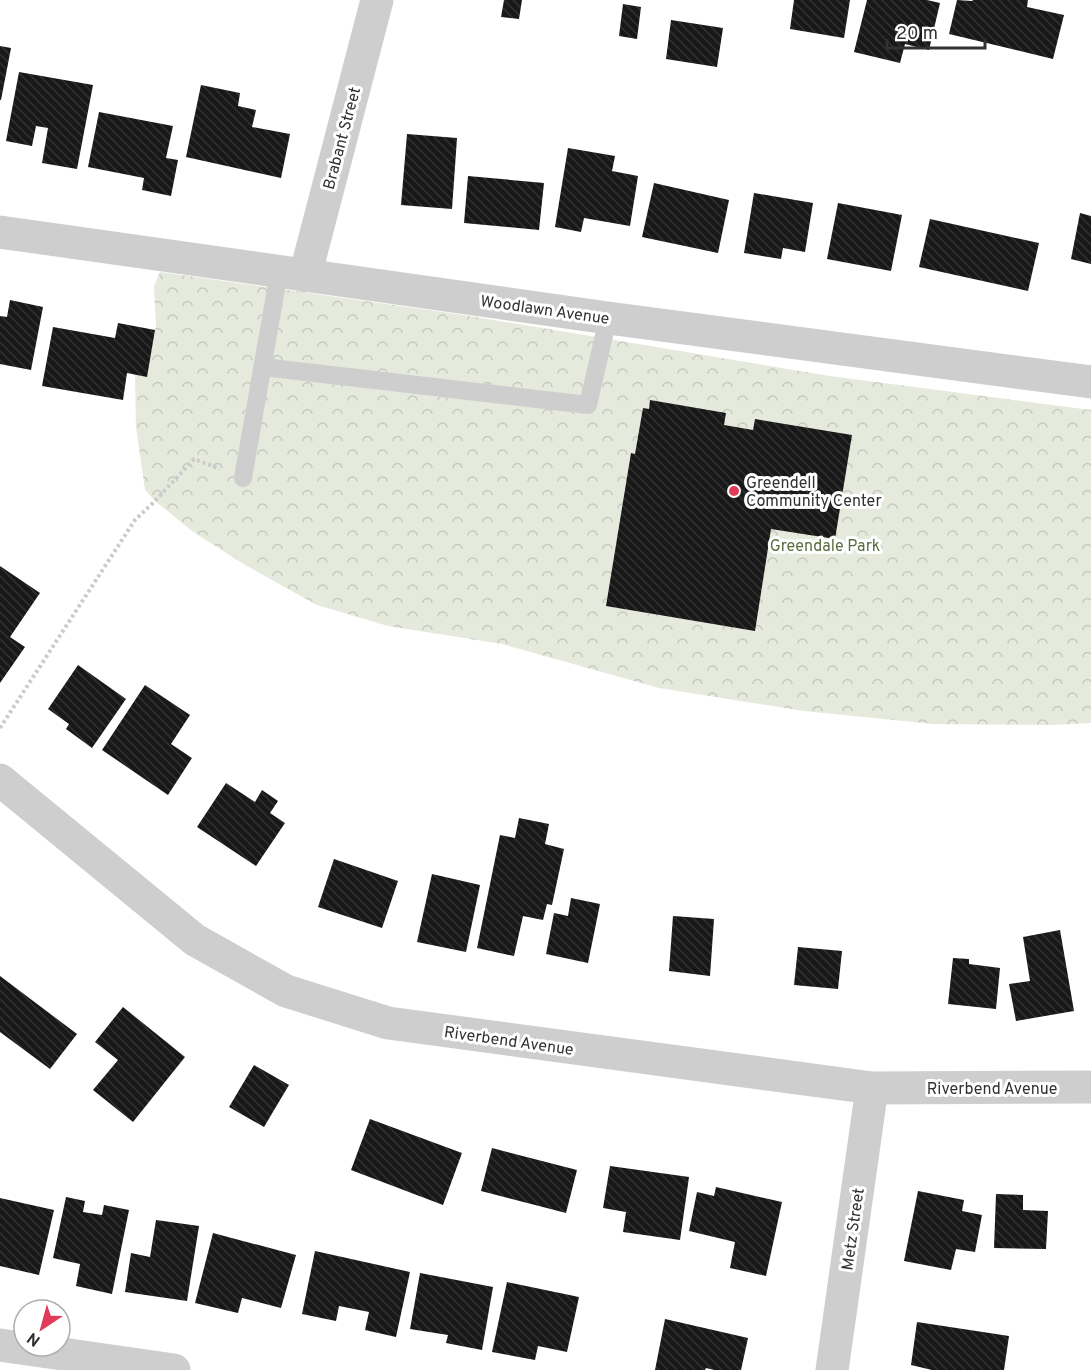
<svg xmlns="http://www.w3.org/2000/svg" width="1091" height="1370" viewBox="0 0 1091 1370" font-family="Overpass,sans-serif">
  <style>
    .park { fill: url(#park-crowns) }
    .building { fill: url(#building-back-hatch) }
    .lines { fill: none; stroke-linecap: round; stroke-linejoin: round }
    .path { stroke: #cbcbcb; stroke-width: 4; stroke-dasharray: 3 3; stroke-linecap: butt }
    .service { stroke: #cecece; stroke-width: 18 }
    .minor { stroke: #cecece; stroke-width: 33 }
    .poi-dot { fill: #e13a5a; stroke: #fff; stroke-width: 2 }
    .labels { text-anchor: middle; stroke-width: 6; stroke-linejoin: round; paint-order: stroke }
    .street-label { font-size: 16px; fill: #313131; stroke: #fff }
    .poi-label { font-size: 16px; fill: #313131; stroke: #fff; text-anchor: start }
    .park-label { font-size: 16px; fill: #5a6c3f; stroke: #fff }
  </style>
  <defs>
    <pattern id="park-crowns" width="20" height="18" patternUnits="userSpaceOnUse" patternTransform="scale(1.5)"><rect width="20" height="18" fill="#e6eadd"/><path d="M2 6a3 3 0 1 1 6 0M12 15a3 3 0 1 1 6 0" fill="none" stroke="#c6c9be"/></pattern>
    <pattern id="building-back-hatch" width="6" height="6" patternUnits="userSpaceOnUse" patternTransform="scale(1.5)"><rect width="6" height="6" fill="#181818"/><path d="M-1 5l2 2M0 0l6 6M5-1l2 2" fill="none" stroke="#313131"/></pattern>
  </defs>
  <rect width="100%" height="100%" fill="#fff"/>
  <!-- park -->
  <path class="park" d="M160,272L464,315L830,376L1091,410V723L1051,725L933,724L804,711L659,688L502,644L388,626L317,605L245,565L192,531L155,501L145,490L136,427L135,375L156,327L154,286Z"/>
  <!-- building -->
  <g class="building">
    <path d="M504,0H522L519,19L501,17Z"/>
    <path d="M794,0H850L844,38L790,29Z"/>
    <path d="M867,0H927L940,3L929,50L905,44L900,63L854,52Z"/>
    <path d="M957,0L972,1L973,0H1028L1027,7L1064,15L1053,59L949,34Z"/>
    <path d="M623,4L641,7L637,39L619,36Z"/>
    <path d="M671,20L723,28L717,67L666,59Z"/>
    <path d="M0,46L11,48L1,100H0Z"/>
    <path d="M19,72L93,85L77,169L42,163L48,128L36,126L32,146L6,141Z"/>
    <path d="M201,85L240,93L238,106L256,110L252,127L290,134L281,178L186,157Z"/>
    <path d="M99,112L173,126L166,158L178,160L171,196L142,190L144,178L88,167Z"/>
    <path d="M407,134L457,138L452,209L401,205Z"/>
    <path d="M568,148L615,156L612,171L638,176L630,226L584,218L581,232L555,227Z"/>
    <path d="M468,176L544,183L539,230L464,223Z"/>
    <path d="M654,183L729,200L718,253L642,237Z"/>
    <path d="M754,193L813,203L805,252L783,248L781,259L744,253Z"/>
    <path d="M838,203L902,215L891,271L827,259Z"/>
    <path d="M1080,213L1091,216V264L1071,259Z"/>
    <path d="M930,219L1039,243L1028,291L919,267Z"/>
    <path d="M10,300L43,307L31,370L0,364V316L7,317Z"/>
    <path d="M118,323L155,330L147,377L127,373L123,400L42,386L53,327L115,338Z"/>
    <path d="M650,400L726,413L724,425L753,430L755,419L852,435L835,539L771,529L755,631L606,606L631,453L635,454L643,408L649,409Z"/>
    <path d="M0,566L40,593L10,637L25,647L0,683Z"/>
    <path d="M78,665L126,699L92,748L66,729L69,724L48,709Z"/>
    <path d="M145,685L190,715L171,744L192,758L168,795L102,750Z"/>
    <path d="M226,783L255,802L262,790L278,801L270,813L285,823L256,866L197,827Z"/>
    <path d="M519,818L549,824L545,844L564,849L552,905L547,904L543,920L523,916L514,956L477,948L500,835L515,838Z"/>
    <path d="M334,859L398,881L382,928L318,907Z"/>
    <path d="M432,874L480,885L466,952L417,942Z"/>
    <path d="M571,898L600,904L588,963L546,954L554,913L568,916Z"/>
    <path d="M673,916L714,919L710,976L669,971Z"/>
    <path d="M1060,930L1074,1011L1016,1021L1009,984L1030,981L1023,937Z"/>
    <path d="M798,947L842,951L838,989L794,985Z"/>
    <path d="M953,958L969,959V964L1000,968L996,1009L948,1004Z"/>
    <path d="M0,976L77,1034L50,1069L0,1032Z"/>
    <path d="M123,1007L185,1057L133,1122L93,1090L118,1060L95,1042Z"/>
    <path d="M254,1065L289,1085L264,1127L229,1107Z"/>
    <path d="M370,1119L462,1153L443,1205L351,1170Z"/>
    <path d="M492,1148L577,1170L566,1213L481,1191Z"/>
    <path d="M610,1166L689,1177L680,1240L623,1232L626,1212L603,1208Z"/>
    <path d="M716,1187L782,1202L766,1276L730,1268L735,1242L689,1231L697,1192L714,1196Z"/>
    <path d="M918,1191L964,1200L962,1211L982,1215L975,1252L956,1249L951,1270L904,1261Z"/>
    <path d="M996,1194L1023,1195V1210L1048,1211L1046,1249L994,1248Z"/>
    <path d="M66,1197L85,1201L83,1212L102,1215L104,1205L129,1210L112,1294L76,1286L80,1264L53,1258Z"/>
    <path d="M0,1198L54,1210L39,1275L0,1266Z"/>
    <path d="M156,1220L199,1226L187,1301L125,1292L131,1253L150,1257Z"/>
    <path d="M213,1233L296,1255L281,1308L242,1298L238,1313L195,1303Z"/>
    <path d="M315,1251L410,1272L396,1337L365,1330L369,1312L339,1306L336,1321L302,1314Z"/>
    <path d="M420,1273L493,1287L482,1350L446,1343L448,1335L410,1329Z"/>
    <path d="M507,1282L579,1297L567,1352L538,1346L535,1360L492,1352Z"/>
    <path d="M665,1319L748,1338L741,1370H714L706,1368L705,1370H655Z"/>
    <path d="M917,1322L1009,1336L1004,1370H932L911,1365Z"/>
  </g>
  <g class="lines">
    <!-- path -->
    <path class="path" d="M0,728L135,520L155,501L194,459L220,469"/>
    <!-- service -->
    <g class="service">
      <path d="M263,367L588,405L608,318"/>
      <path d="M243,478L279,272"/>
    </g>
    <!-- minor -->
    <g class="minor">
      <path d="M0,232L608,318L1091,382"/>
      <path d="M305,276L377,0"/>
      <path d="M0,780L195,940L286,991L388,1023L872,1088L1091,1087"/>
      <path d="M0,1345L174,1370"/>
      <path d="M832,1370L872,1088"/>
    </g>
  </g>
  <!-- markers -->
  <circle class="poi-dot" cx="734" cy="491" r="6"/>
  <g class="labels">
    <!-- street labels -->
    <g class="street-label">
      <text transform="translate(341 138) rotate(-75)" y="6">Brabant Street</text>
      <text transform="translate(545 309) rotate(8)" y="6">Woodlawn Avenue</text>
      <text transform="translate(509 1040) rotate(8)" y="6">Riverbend Avenue</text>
      <text x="992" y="1094">Riverbend Avenue</text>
      <text transform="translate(852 1229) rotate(-82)" y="6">Metz Street</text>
    </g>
    <!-- poi labels -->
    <g class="poi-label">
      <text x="746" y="488">Greendell<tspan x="746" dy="18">Community Center</tspan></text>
    </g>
    <!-- park labels -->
    <g class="park-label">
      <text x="825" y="551">Greendale Park</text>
    </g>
  </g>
  <!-- north arrow -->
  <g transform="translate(42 1328) rotate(216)"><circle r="28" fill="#ffffff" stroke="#adadad" stroke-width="1.5"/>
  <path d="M0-4.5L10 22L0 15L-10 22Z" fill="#e13a5a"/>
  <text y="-9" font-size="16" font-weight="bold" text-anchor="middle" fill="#313131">N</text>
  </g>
  <!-- scale -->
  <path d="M887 39v9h98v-9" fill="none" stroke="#313131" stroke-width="3"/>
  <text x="896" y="39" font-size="18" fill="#313131" stroke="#ffffff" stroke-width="4.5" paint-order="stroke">20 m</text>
</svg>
